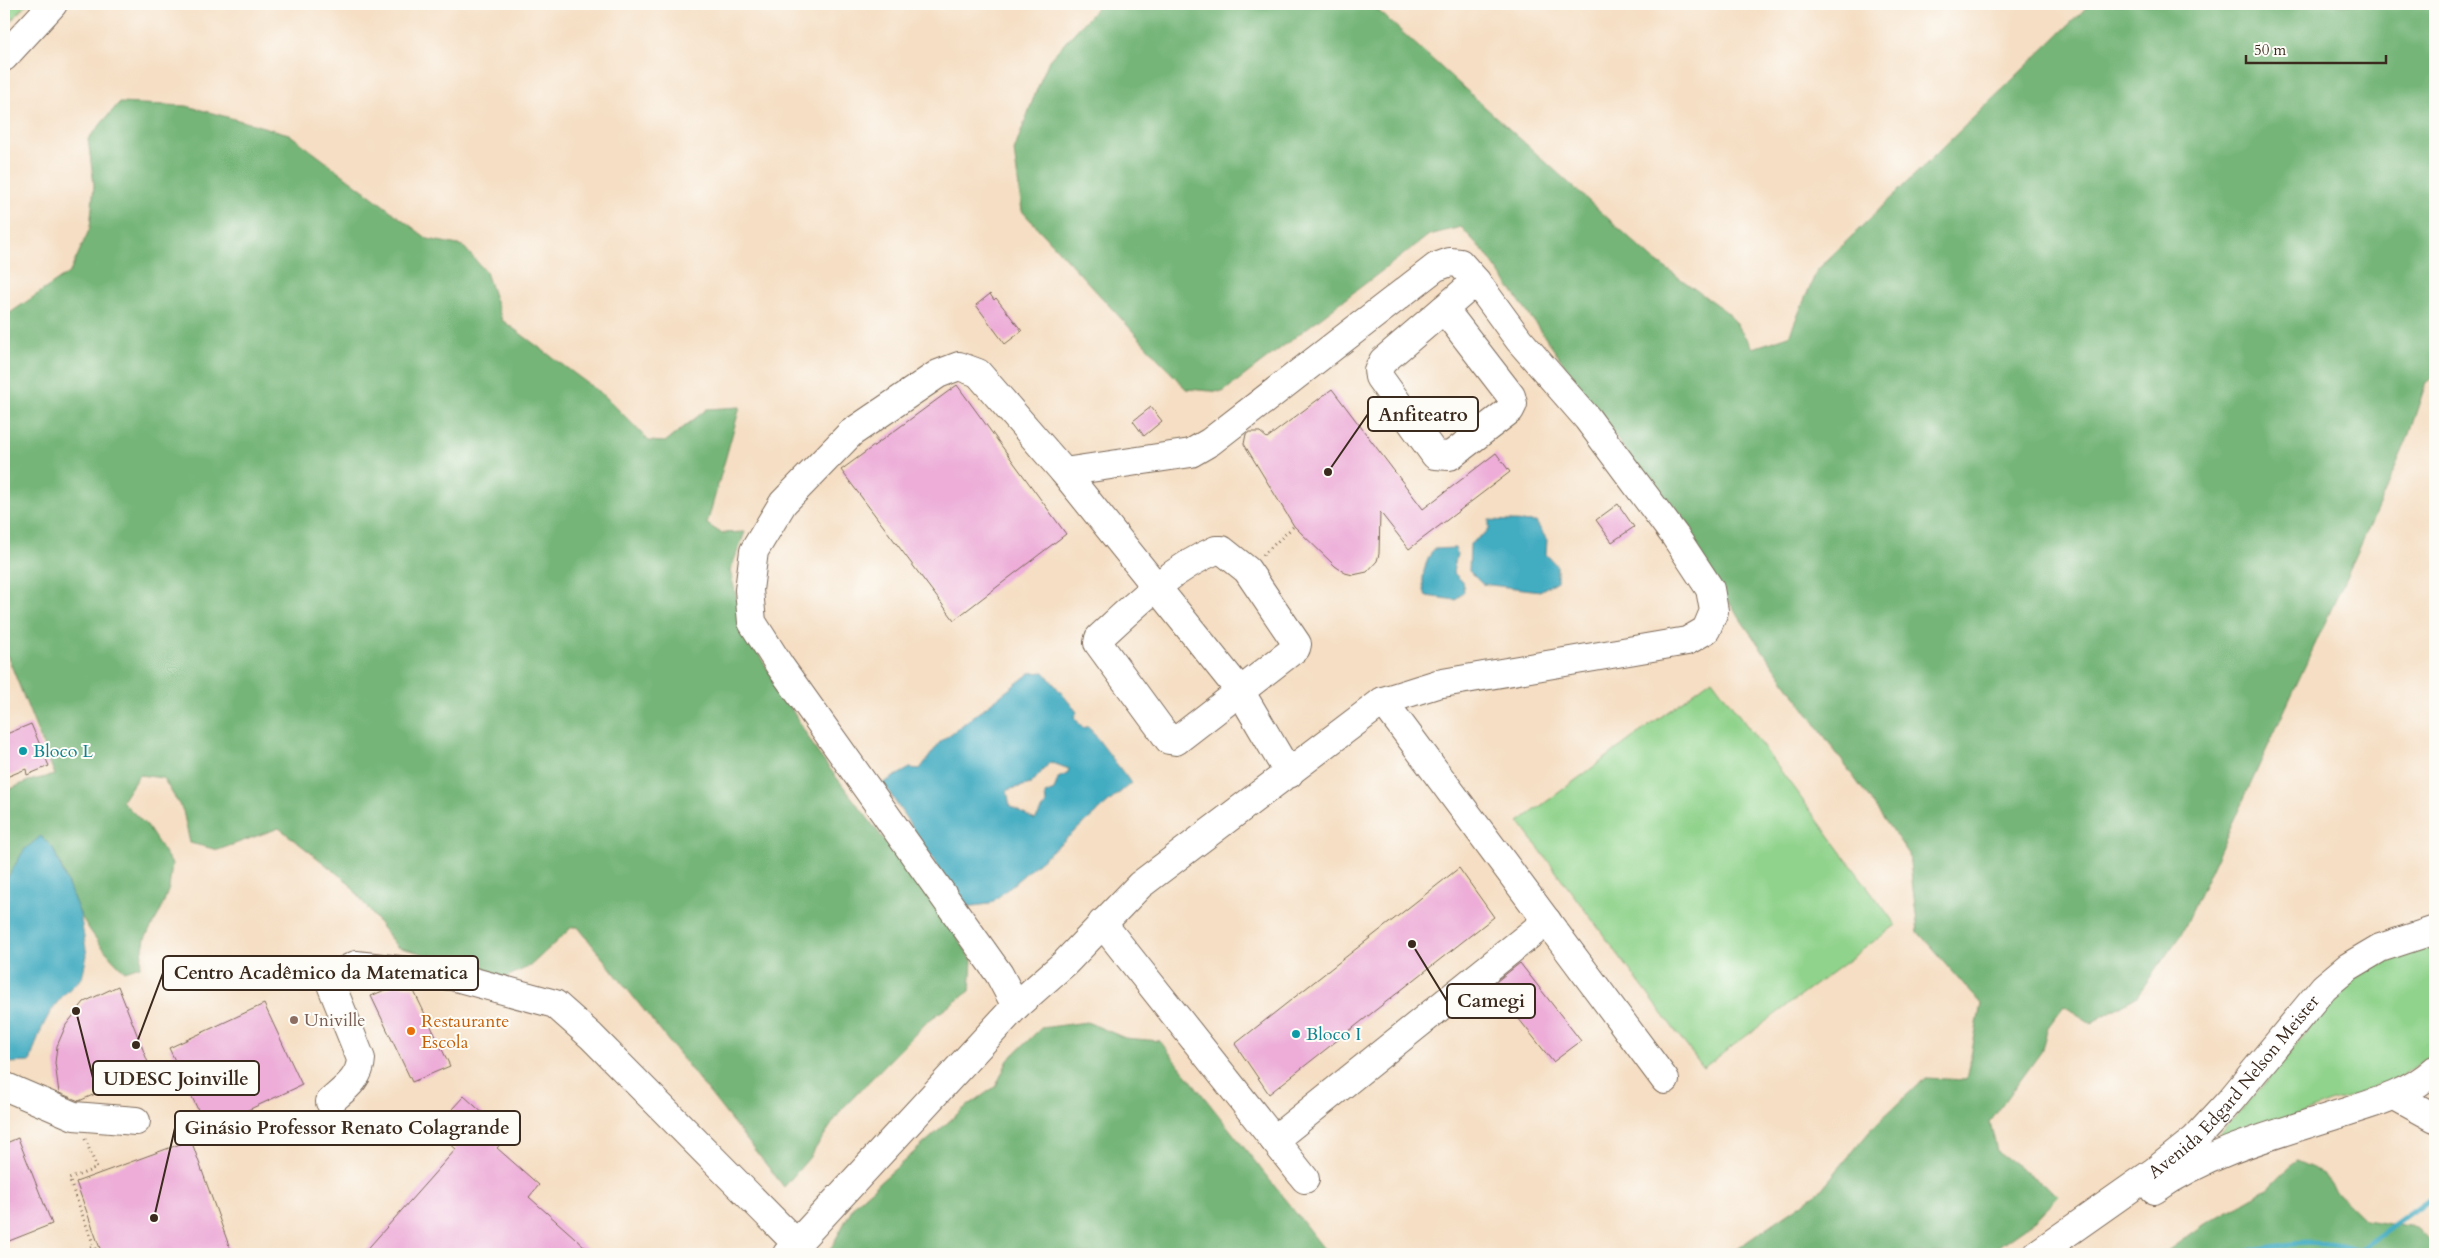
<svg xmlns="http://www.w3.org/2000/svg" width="2439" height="1258" viewBox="0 0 2439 1258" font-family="Cardo,serif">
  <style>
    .green { fill: #90d38c; stroke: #667e55 }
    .forest { fill: #74b578; stroke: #58704b }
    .water { fill: #42acc1; stroke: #3e6b70; fill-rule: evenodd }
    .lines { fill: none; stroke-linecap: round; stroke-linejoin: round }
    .stream { stroke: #42acc1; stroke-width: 5.5 }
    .building { fill: #edadd8 }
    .minor-casing { stroke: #7c6958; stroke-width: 30 }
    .major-casing { stroke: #7c6958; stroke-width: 30 }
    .path { stroke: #7c6958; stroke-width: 3; stroke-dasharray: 1 4; stroke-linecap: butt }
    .minor { stroke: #fff; stroke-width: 28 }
    .major { stroke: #fff; stroke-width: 28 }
    .culture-dot { fill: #0f9aa8; stroke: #fdfcf7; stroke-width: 2 }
    .education-dot { fill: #8d6e63; stroke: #fdfcf7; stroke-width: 2 }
    .food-dot { fill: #e8710a; stroke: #fdfcf7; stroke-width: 2 }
    .labels { text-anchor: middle; stroke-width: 4; stroke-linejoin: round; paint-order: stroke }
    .culture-label { font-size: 18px; fill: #0d838f; stroke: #fdfcf7; text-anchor: start }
    .education-label { font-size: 18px; fill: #785e54; stroke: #fdfcf7; text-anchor: start }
    .food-label { font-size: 18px; fill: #c56008; stroke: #fdfcf7; text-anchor: start }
    .street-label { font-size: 18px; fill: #3b2a1e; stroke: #fdfcf7 }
    .leader { fill: none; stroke: #3b2a1e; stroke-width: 2 }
    .callout-dot { fill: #3b2a1e; stroke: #fdfcf7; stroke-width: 2 }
    .callout { fill: #fdfcf7; stroke: #3b2a1e; stroke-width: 2 }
    .callout-label { font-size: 19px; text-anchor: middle; font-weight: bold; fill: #3b2a1e }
  </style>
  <rect width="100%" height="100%" fill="#fdfcf7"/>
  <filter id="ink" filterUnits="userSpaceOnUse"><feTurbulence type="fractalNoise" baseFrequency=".02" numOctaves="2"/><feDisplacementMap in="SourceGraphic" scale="10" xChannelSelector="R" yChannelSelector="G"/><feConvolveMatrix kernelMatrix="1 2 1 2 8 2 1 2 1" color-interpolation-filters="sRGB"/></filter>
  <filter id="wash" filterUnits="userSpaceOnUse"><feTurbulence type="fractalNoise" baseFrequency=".0096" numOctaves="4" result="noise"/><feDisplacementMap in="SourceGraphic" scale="20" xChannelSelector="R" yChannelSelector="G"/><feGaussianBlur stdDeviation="1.12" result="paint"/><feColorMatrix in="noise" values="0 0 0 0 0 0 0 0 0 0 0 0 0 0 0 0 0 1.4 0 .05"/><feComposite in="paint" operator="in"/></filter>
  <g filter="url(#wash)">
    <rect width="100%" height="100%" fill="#f5dec3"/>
    <!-- green -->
    <g class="green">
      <path d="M4,4H27L4,28Z"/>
      <path d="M1712,679L1896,925L1703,1068L1519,822Z"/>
      <path d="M2428,949L2435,951L2434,1053L2399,1078L2206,1148L2266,1082L2332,999L2360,972L2408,950Z"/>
    </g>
    <!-- forest -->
    <g class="forest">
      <path d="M1101,4H1371L1653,259L1728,313L1753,348L1789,336L1817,270L2090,4H2435V375L2426,383L2407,440L2376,512L2182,933L2136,997L2091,1023L2064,1006L2048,1027L2041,1052L1990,1122L1997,1151L2059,1196L2037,1219L1987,1254H1729L1819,1192L1875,1125L1925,1078L1966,1080L1981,1004L1918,932L1909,854L1745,626L1668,511L1486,254L1461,227L1429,235L1223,392L1186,389L1022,211L1014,151L1035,94L1049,60Z"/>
      <path d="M119,103L187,106L289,134L428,239L463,246L486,272L502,320L606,397L649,441L665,442L707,409L740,407L707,524L721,533L745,532L730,571L745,631L817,752L948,923L972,960L970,991L928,1021L842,1109L809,1158L784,1187L578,927H572L530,966L500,980L455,962L397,947L348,882L279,828L218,850L190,843L183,811L163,778L139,775L122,801L147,826L172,864L169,888L160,912L145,938L140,966L125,971C110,959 89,931 80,914C65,886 65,860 41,837L5,882L6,907L4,918V792L28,781L55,775L7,655L4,656V317L70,272L90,228L94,185L88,139Z"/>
      <path d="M1087,1022L1125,1038L1160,1041L1328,1254H830L829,1252L854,1205L962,1110L996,1086L1008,1060L1041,1028Z"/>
      <path d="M2296,1161L2322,1172L2335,1191L2365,1220L2416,1228L2435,1244V1254H2163L2205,1224L2268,1189Z"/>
    </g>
    <!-- water -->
    <g class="water">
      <path d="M1489,520L1536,522L1547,540L1546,554L1557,566V581L1540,591L1482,584L1469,571L1470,544L1489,530Z"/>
      <path d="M1455,548L1457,554L1453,572L1462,581L1464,591L1456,600L1426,596C1419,579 1425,564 1433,549Z"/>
      <path d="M1044,672L1077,712L1074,717L1083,728L1088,726L1131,783L990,904L964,907L883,783L910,768L920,769L940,742L1030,673ZM1050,762L1069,769L1067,774L1058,778L1054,790L1045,794L1046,804L1035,820L1010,806L1007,790L1031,784Z"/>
      <path d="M41,836L53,848L80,914L87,955L82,978C51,1003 41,1025 30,1062L8,1063L4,1059L5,882L24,850Z"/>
    </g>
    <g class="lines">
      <!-- stream -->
      <g class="stream">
        <path d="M2358,1251L2435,1195"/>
        <path d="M2238,1254C2278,1244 2326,1236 2365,1254"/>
      </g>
    </g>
    <g id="blocks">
      <!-- building -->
      <g class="building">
        <path d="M990,294L994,300L996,298L1022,331L1005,344L976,305Z"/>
        <path d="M957,385L1066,534L954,620L841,470Z"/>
        <path d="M1332,389L1423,509L1496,453L1510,472L1409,549L1380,512L1379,554L1377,561L1367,572L1353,575L1345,573L1335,566L1294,526L1244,444L1246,434L1250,432H1260L1267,438Z"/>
        <path d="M1151,407L1162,421L1144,436L1133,421Z"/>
        <path d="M1618,504L1634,527L1612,542L1596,520Z"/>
        <path d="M31,724L49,766L27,775L26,769L4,778V735Z"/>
        <path d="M1459,868L1494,917L1269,1094L1235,1044Z"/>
        <path d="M1520,963L1581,1041L1553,1062L1492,985Z"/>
        <path d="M396,985L412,987L450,1066L412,1082L371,996Z"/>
        <path d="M118,986L151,1070L79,1101L59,1093L55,1063L57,1046L66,1025L84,1002Z"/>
        <path d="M264,1004L302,1085L207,1129L169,1048Z"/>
        <path d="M464,1096L508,1136L497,1148L539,1185L529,1197L593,1254H363L456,1149L448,1142L466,1122L452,1109Z"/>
        <path d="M18,1138L52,1224L4,1243V1144Z"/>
        <path d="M191,1140L232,1254H102L76,1182Z"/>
      </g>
    </g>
  </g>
  <g filter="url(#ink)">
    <use href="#blocks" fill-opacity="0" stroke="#7c6958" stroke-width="1"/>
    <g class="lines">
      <defs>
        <g id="minor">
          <path d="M4,57L53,4"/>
          <path d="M1444,309L1511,396L1513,404L1510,410L1450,456L1435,455L1379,377L1378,370L1383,361Z"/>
          <path d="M1064,472L1191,453L1210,442L1436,267L1450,262L1460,263L1476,281"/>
          <path d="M1216,550H1222L1247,570L1297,644L1296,648L1176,741L1169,740L1098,643L1099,638C1135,605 1171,569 1216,550Z"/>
          <path d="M1383,701L1665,1080"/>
          <path d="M1102,923L1305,1179"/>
          <path d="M1016,1006L999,974L780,666L752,622L749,590L754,551L783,503L851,433L938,374L959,366L978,373L1064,472L1240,691L1289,774"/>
          <path d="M4,1086L74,1116L136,1121"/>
          <path d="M2395,1096L2435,1118"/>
          <path d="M330,1102C344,1089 360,1079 361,1059L332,987L340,973L356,965L452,976L555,1004L591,1036L796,1243"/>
          <path d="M1274,1140L1547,921"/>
          <path d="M787,1254L1016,1006L1065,963L1140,885L1383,701L1437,684L1687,641L1706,630L1714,611L1710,589L1675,536L1587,418L1519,340L1476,281L1444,309"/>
        </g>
        <g id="major">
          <path d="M2154,1190C2208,1152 2273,1135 2336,1115C2371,1104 2408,1095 2435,1070"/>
          <path id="s1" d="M2037,1254L2155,1171L2195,1139L2230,1101L2324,987L2348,967L2380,948L2435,930"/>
        </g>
      </defs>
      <!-- minor casing -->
      <use href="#minor" class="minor-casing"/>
      <!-- major casing -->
      <use href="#major" class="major-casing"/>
      <!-- path -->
      <g class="path">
        <path d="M1263,555L1294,526"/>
        <path d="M85,1139L97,1168L69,1179L97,1254"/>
        <path d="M71,1254L93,1247"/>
      </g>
      <!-- minor -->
      <use href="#minor" class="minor"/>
      <!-- major -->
      <use href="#major" class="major"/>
    </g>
  </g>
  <!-- markers -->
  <g class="culture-dot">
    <circle cx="23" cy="751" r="5"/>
    <circle cx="1296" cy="1034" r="5"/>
  </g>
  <circle class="education-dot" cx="294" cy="1020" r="5"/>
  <circle class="food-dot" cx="411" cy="1031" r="5"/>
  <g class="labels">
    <!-- culture labels -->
    <g class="culture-label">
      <text x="33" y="757">Bloco L</text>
      <text x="1306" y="1040">Bloco I</text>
    </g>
    <!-- education labels -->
    <g class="education-label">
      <text x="304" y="1026">Univille</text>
    </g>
    <!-- food labels -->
    <g class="food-label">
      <text x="421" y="1027">Restaurante<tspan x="421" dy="21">Escola</tspan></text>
    </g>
    <!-- street labels -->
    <g class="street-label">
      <text dy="6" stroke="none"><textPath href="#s1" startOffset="260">Avenida Edgard Nelson Meister</textPath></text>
    </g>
  </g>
  <!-- callouts -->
  <path class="leader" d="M1328 472L1368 414M136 1045L163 973M1412 944L1447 1001M76 1011L93 1078M154 1218L175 1128"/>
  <g class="callout-dot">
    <circle cx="1328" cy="472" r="5"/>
    <circle cx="136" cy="1045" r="5"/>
    <circle cx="1412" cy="944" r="5"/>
    <circle cx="76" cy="1011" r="5"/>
    <circle cx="154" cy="1218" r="5"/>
  </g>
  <g class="callout">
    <rect x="1368" y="397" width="110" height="34" rx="5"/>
    <rect x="163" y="956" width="315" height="34" rx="5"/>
    <rect x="1447" y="984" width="88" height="34" rx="5"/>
    <rect x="93" y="1061" width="166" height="34" rx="5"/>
    <rect x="175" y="1111" width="345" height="34" rx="5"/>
  </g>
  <g class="callout-label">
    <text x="1423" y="421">Anfiteatro</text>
    <text x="321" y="979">Centro Acadêmico da Matematica</text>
    <text x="1491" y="1007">Camegi</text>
    <text x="176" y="1085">UDESC Joinville</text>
    <text x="347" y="1134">Ginásio Professor Renato Colagrande</text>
  </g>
  <!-- margin -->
  <rect width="2439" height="1258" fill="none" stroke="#fdfcf7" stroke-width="20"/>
  <!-- scale -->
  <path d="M2246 55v8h140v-8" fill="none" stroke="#3b2a1e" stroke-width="2.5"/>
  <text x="2254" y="55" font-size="15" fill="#3b2a1e" stroke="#fdfcf7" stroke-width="4" paint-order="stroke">50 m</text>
</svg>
